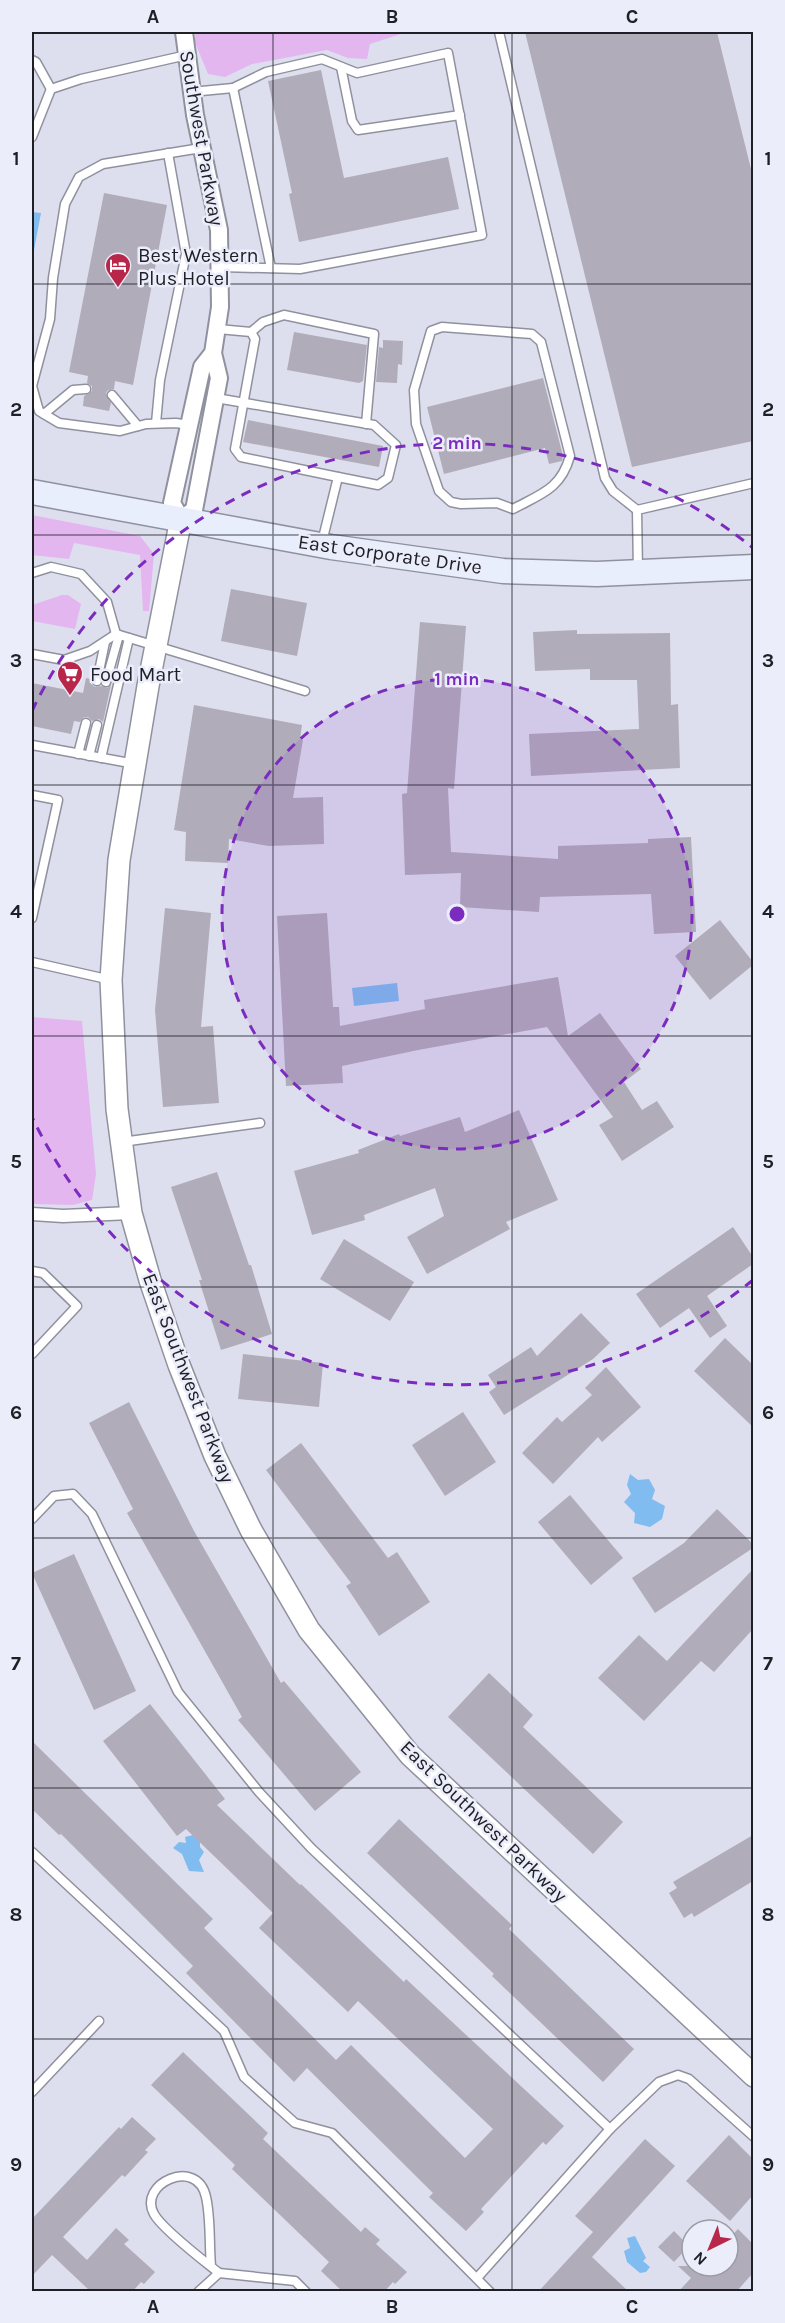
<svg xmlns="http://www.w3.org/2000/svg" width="785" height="2323" viewBox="0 0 785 2323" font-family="Karla,sans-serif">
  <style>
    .green { fill: #e3b6f0 }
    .water { fill: #80bcf0 }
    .building { fill: #b1acba }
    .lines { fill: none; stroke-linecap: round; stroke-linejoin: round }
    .service-casing { stroke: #90919e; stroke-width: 11 }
    .pedestrian-casing { stroke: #90919e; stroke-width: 15 }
    .minor-casing { stroke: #90919e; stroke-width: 20 }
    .tertiary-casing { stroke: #90919e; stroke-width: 24 }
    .secondary-casing { stroke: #90919e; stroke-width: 27 }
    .service { stroke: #fff; stroke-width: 8 }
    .pedestrian { stroke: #fff; stroke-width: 12 }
    .minor { stroke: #fff; stroke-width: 16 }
    .tertiary { stroke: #fff; stroke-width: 21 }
    .secondary { stroke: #e8eefb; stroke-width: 24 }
    .grid { fill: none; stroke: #1f2025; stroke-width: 1.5; stroke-opacity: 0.55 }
    .ring { fill: none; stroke: #7b2cbf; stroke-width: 3; stroke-dasharray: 10 8 }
    .labels { text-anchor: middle; stroke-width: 5; stroke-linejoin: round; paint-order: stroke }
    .street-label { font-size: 20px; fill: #1f2025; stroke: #ebedfb }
    .poi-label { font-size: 20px; fill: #1f2025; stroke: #ebedfb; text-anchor: start }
    .centre { fill: #7b2cbf; stroke: #ebedfb; stroke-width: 3 }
    .ring-label { font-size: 18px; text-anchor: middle; font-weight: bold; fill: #7b2cbf; stroke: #ebedfb; stroke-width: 5; stroke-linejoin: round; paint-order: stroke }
    .neatline { fill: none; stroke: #1f2025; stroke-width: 2 }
    .grid-label { font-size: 20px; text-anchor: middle; font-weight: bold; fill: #1f2025 }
  </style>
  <rect width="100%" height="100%" fill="#dedfee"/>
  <!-- green -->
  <g class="green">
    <path d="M196,32H407L370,44L367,59L348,58L327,50L252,64L225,77L208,74L194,40Z"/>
    <path d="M32,515L140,536L154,554L149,611H143L140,555L74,543L69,559L32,555Z"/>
    <path d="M62,595H68L81,604L75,629L32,621V605Z"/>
    <path d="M32,1017L82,1021L96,1174L92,1200L73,1205L32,1204Z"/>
  </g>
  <!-- water -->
  <g class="water">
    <path d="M32,212L41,213L34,250L32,249Z"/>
    <path d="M397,983L399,1001L354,1006L352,988Z"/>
    <path d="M630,1474L638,1480L649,1479L655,1490L652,1499L665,1506L662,1519L650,1527L634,1523L635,1513L624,1502L631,1494L627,1485Z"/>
    <path d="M193,1835L200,1836V1847L204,1852L199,1860L204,1872L189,1871L182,1854L173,1848L179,1842L186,1843L185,1837Z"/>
    <path d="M635,2236L646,2258L643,2261L650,2267L646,2272L640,2273L627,2262L624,2251L630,2248L627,2238Z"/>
  </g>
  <!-- building -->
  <g class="building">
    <path d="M525,32H717L753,177V441L632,467Z"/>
    <path d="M321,70L344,178L448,157L459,209L299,242L289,194L292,193L268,81Z"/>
    <path d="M104,193L167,205L133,385L115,381L114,389L108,390L106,393L111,403L109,411L83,406L84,396L92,391V386L87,383L88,376L69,372Z"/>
    <path d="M294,332L367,345L363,381L359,383L287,370Z"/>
    <path d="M383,340L403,341L402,365L398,364L397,383L376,382L379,347L383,348Z"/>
    <path d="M543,378L563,456L562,461L549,464L545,448L444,474L427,407Z"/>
    <path d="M248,420L383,446L379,467L243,442Z"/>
    <path d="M231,589L307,603L297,656L221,641Z"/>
    <path d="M420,622L466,626L454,789L448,788L451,852L558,859V846L648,843V839L691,837L696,932L654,934L651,894L540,897L539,912L460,907L461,873L405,875L402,794L407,793Z"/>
    <path d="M577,630V634L670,633L671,705L678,704L680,768L531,776L529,734L639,729L637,680H590V669L535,671L533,632Z"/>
    <path d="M86,678L91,679V684L95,687L101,686L107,688L111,685L103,722L99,719L92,721L88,717H84L80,722L74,721L71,734L32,726V683L83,693Z"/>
    <path d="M194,705L302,725L300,739L303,740L293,798L323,797L324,844L269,846L229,839L228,863L185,861L186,832L174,830Z"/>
    <path d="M165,908L211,913L201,1027L213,1026L219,1103L163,1107L155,1010Z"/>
    <path d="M327,913L333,1007H339L340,1026L425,1009L424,1000L558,977L568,1036L600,1013L641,1069L624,1082L642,1110L657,1101L674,1127L622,1161L599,1125L613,1117L547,1027L418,1050L342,1066L343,1083L286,1086L277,916Z"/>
    <path d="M720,920L753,962V965L710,1000L675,956Z"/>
    <path d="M519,1110L558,1200L506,1222L510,1229L427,1274L407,1237L444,1216L435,1188L364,1215L365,1220L312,1235L294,1171L359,1153L358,1150L399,1134L400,1136L460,1117L465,1132Z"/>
    <path d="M217,1172L249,1265H251L272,1334L221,1350L199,1280H202L171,1187Z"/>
    <path d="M733,1227L753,1257V1264L707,1296L727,1326L710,1338L689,1308L660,1328L636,1294Z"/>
    <path d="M344,1239L414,1282L390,1321L320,1279Z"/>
    <path d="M581,1313L610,1343L593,1359L504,1415L489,1392L496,1387L488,1375L531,1347L537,1356Z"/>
    <path d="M725,1338L753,1365V1427L694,1371Z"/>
    <path d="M243,1354L323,1363L319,1407L238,1399Z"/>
    <path d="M606,1367L641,1407L602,1442L598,1437L553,1484L522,1453L557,1417L562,1422L592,1395L585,1388Z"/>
    <path d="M129,1402L194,1531L281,1683L284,1681L361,1772L315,1811L238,1720L242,1717L127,1513L133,1509L89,1423Z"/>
    <path d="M463,1412L496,1462L445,1496L412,1445Z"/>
    <path d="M301,1443L388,1558L397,1552L430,1602L379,1636L346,1586L351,1583L266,1470Z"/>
    <path d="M570,1495L623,1558L591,1585L538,1522Z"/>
    <path d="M717,1509L753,1544V1548L655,1613L632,1578L684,1543Z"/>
    <path d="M74,1554L136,1691L94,1710L32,1573Z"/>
    <path d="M753,1569V1629L714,1672L701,1661L644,1721L598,1678L639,1635L667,1661Z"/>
    <path d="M489,1673L533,1715L523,1727L623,1822L593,1854L448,1717Z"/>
    <path d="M150,1704L225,1799L217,1805L300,1885L301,1884L404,1982L406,1979L564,2126L546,2145L543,2142L481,2209L484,2212L466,2231L429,2197L433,2193L307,2068L294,2082L186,1973L193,1966L61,1834L59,1835L32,1809V1741L213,1919L204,1928L336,2060L351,2045L465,2158L493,2129L358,2001L348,2012L259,1928L273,1913L186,1829L177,1836L103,1741Z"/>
    <path d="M399,1819L512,1925L509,1929L634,2049L603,2082L492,1976L494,1974L367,1853Z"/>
    <path d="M753,1835V1881L694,1917L692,1913L684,1918L669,1893L677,1888L673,1882Z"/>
    <path d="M183,2052L268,2133L263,2139L361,2232L365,2227L380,2240L376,2244L407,2272L395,2284L393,2282L384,2292H343L321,2271L329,2262L232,2169L235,2165L151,2085Z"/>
    <path d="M132,2117L156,2139L145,2150L148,2152L125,2177L122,2175L63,2237L87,2260L116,2228L129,2240L124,2244L155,2272L144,2284L141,2282L132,2292H91L52,2255L32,2276V2219L119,2127L121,2129Z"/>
    <path d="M729,2135L753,2159V2195L730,2221L686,2181Z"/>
    <path d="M645,2139L675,2166L592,2257L629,2292H538L593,2232L575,2216Z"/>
    <path d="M738,2229L753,2244V2273L736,2292H678L691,2278L678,2266H728V2239Z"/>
    <path d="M674,2231L689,2246L674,2262L658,2247Z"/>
  </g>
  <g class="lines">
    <defs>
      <g id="service">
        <path d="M499,32L605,478L613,491L637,510"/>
        <path d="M32,60L36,62L51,89"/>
        <path d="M341,67L352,121L358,130L460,115"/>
        <path d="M233,88L271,268"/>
        <path d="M191,92L233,88L266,72L322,59L357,73L448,53L482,235L300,269L220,267"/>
        <path d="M32,137L51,89L81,79L187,55"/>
        <path d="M442,327L532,334L541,342L570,456C561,489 541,494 513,509L497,503L461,504L451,502L439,491L416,424L414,390L431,331Z"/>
        <path d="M218,329L251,332L255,339L235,449L241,457L338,477"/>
        <path d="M251,332L263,322L284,315L374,334L366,424"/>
        <path d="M112,395L138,426"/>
        <path d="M216,398L374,425L396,445L388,478L378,485L338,477L322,542"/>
        <path d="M44,414L73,390L86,389"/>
        <path d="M156,423L160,380L186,254L168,153"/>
        <path d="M189,425L176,423L146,424L120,431L59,423L39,411L32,386L50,319L53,278L65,204L79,177L103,164L201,148"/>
        <path d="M638,572L637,510L754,483"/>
        <path d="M32,573L51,567L81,574L107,602L116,634"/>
        <path d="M32,654L64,660L90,651L116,634L305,691"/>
        <path d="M97,681L105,642"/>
        <path d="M106,682L119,635"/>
        <path d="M32,745L135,764"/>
        <path d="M78,754L86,723"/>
        <path d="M89,756L97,725"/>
        <path d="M101,758L129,638"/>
        <path d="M32,795L58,800L32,918"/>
        <path d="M32,962L111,980"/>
        <path d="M122,1142L260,1123"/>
        <path d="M32,1271L43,1273L77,1306L32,1354"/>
        <path d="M32,1519L54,1496L73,1494L92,1514L178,1692L259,1792L311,1848L610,2129"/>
        <path d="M32,1852L224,2031L244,2077L295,2123L332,2133L490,2292"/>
        <path d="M32,2092L99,2021"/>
        <path d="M211,2266C209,2244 211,2219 206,2197C197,2156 137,2184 154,2214C162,2229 204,2261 219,2273"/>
        <path d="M477,2278L610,2129L659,2082L678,2075L689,2079L754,2137"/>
        <path d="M198,2292L219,2273L295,2281L306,2292"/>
      </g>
      <path id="pedestrian" d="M32,1214L63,1216L131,1213"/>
      <path id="minor" d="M184,32L195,115L219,230L220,307L213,353L219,378L194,510L181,519L172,503L202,367L213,353"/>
      <path id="tertiary" d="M181,519L148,686L119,860L111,980L117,1109L131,1213L150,1280L179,1365L215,1456L251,1530L309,1630L410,1755L754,2076"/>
      <path id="secondary" d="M32,492L331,547L503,571L597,574L754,567"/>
    </defs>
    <!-- service casing -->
    <use href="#service" class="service-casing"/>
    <!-- pedestrian casing -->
    <use href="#pedestrian" class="pedestrian-casing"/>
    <!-- minor casing -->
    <use href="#minor" class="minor-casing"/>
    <!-- tertiary casing -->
    <use href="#tertiary" class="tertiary-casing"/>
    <!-- secondary casing -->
    <use href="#secondary" class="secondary-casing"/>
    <!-- service -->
    <use href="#service" class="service"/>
    <!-- pedestrian -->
    <use href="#pedestrian" class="pedestrian"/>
    <!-- minor -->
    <use href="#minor" class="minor"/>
    <!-- tertiary -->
    <use href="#tertiary" class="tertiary"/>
    <!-- secondary -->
    <use href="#secondary" class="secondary"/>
  </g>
  <!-- grid -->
  <path class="grid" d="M273,32V2292M512,32V2292M32,284H754M32,535H754M32,785H754M32,1036H754M32,1287H754M32,1538H754M32,1788H754M32,2039H754"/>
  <!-- distance rings -->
  <circle cx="457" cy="914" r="235" fill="#7b2cbf" fill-opacity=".12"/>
  <g class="ring">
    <circle cx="457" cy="914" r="235"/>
    <path d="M753 1280A471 471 0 0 1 32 1117M32 711A471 471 0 0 1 753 548"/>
  </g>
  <!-- icons -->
  <defs>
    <symbol id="hotel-pin" viewBox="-11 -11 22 30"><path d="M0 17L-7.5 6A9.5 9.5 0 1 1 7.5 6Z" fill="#b82649" stroke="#ebedfb"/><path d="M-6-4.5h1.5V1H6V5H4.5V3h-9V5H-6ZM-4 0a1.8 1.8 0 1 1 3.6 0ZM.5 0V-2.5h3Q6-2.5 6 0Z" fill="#fff"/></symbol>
    <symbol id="supermarket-pin" viewBox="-11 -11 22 30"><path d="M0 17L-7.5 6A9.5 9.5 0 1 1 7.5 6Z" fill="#b82649" stroke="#ebedfb"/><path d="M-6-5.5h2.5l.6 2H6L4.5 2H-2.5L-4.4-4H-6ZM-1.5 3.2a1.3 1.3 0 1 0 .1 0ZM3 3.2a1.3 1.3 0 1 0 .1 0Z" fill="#fff"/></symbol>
  </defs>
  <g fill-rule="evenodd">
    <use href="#hotel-pin" x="103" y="251" width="30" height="40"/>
    <use href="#supermarket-pin" x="55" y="659" width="30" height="40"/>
  </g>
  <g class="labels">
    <!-- street labels -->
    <g class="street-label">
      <text transform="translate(202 138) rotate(80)" y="7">Southwest Parkway</text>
      <text transform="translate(390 554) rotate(8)" y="7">East Corporate Drive</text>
      <text transform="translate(189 1378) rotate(69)" y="7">East Southwest Parkway</text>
      <text transform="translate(484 1821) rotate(44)" y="7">East Southwest Parkway</text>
    </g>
    <!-- poi labels -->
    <g class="poi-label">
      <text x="138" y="262">Best Western<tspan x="138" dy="23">Plus Hotel</tspan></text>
      <text x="90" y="681">Food Mart</text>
    </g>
  </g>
  <circle cx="457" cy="914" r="9" class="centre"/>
  <g class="ring-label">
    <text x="457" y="449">2 min</text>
    <text x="457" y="685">1 min</text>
  </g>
  <!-- border -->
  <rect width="785" height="2323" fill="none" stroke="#ebedfb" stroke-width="66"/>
  <!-- north arrow -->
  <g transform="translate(710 2248) rotate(223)"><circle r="28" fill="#ebedfb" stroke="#999ba5" stroke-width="1.5"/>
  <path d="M0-4.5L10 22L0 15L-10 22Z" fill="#b82649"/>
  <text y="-9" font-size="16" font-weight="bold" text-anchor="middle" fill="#1f2025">N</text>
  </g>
  <rect x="33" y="33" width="719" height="2257" class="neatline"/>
  <g class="grid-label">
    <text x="153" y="23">A</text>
    <text x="392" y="23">B</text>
    <text x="632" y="23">C</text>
    <text x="16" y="165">1</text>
    <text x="768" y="165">1</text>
    <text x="16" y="416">2</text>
    <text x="768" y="416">2</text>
    <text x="16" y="667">3</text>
    <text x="768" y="667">3</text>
    <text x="16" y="918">4</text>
    <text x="768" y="918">4</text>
    <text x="16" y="1168">5</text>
    <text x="768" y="1168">5</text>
    <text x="16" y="1419">6</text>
    <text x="768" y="1419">6</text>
    <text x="16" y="1670">7</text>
    <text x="768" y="1670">7</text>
    <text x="16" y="1921">8</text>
    <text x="768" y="1921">8</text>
    <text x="16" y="2171">9</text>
    <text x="768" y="2171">9</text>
    <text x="153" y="2313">A</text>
    <text x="392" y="2313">B</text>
    <text x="632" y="2313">C</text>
  </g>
</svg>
